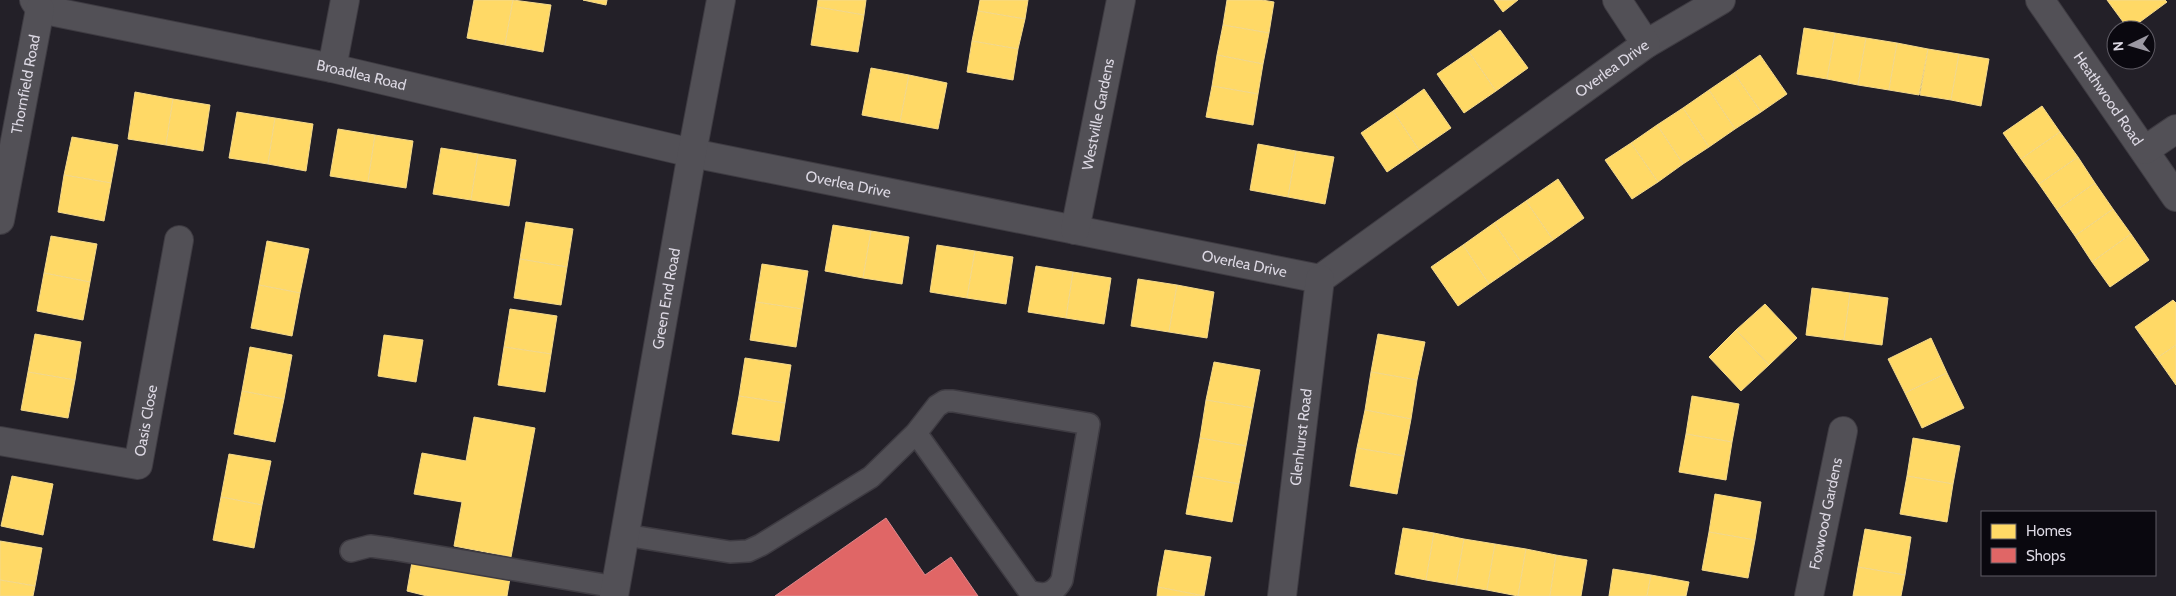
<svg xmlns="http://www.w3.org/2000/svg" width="2176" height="596" viewBox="0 0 2176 596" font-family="Cabin,sans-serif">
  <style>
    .homes { fill: #ffd966; stroke: #f4d98c }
    .shops { fill: #e06666; stroke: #df888c }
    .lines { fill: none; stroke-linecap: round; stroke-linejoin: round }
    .lane-casing { stroke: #3e3b42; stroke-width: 24 }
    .street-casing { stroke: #3e3b42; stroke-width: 30 }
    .lane { stroke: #525056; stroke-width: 21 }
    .street { stroke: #525056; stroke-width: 28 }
    .labels { text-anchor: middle; stroke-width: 5; stroke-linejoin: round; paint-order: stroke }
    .street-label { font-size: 15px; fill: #dcd8e3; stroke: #0a080f }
  </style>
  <rect width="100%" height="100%" fill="#232028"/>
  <!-- homes -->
  <g class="homes">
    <path d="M474,0H513L505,45L467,38Z"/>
    <path d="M513,0L551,5L543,52L505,45Z"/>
    <path d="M583,0H607L606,5Z"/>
    <path d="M818,0H866L864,15L817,7Z"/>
    <path d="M980,0H1028L1025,19L978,11Z"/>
    <path d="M1227,0H1262L1274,2L1269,33L1223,25Z"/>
    <path d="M1494,0H1518L1503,12Z"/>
    <path d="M2107,0H2165L2167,2L2129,30Z"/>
    <path d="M817,7L864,15L858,52L811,45Z"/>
    <path d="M978,11L1025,19L1018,49L972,41Z"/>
    <path d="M1223,25L1269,33L1263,64L1217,55Z"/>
    <path d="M1804,28L1835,33L1827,79L1797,74Z"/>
    <path d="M1500,30L1528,68L1496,91L1469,52Z"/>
    <path d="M1835,33L1866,38L1858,85L1827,79Z"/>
    <path d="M1866,38L1897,43L1889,90L1858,85Z"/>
    <path d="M972,41L1018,49L1013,80L967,72Z"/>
    <path d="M1897,43L1928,49L1919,95L1889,90Z"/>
    <path d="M1928,49L1959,54L1951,100L1920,95Z"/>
    <path d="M1469,52L1496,91L1464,113L1437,74Z"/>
    <path d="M1959,54L1989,59L1981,106L1951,100Z"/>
    <path d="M1217,55L1263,64L1258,94L1212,86Z"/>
    <path d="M1760,55L1787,94L1761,112L1734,73Z"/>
    <path d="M871,68L909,75L900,122L862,115Z"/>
    <path d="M1734,73L1761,112L1735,129L1709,90Z"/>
    <path d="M909,75L947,83L938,129L900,122Z"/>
    <path d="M1212,86L1258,94L1253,125L1206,117Z"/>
    <path d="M1424,89L1451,128L1419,150L1393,111Z"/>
    <path d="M1709,90L1735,129L1709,147L1683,108Z"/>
    <path d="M135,92L173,99L166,145L128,139Z"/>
    <path d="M173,99L210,105L203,151L166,145Z"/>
    <path d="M2042,106L2060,132L2021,159L2003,133Z"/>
    <path d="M1683,108L1709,147L1683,164L1657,125Z"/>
    <path d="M1393,111L1419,150L1387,172L1361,133Z"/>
    <path d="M237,112L275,118L268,164L229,158Z"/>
    <path d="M275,118L313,124L306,171L268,164Z"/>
    <path d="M1657,125L1683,164L1658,182L1631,143Z"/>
    <path d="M338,129L375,135L368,182L330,176Z"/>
    <path d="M2060,132L2078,157L2039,184L2021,159Z"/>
    <path d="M375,135L413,141L406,188L368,182Z"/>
    <path d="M72,137L118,145L111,183L64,175Z"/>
    <path d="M1631,143L1658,182L1632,199L1605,160Z"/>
    <path d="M1258,144L1296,151L1288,197L1250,190Z"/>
    <path d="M441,148L478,154L471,200L433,194Z"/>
    <path d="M1296,151L1334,157L1325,204L1288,197Z"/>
    <path d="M478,154L516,160L509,206L471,200Z"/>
    <path d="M2078,157L2095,183L2057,210L2039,184Z"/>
    <path d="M64,175L111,183L104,221L58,212Z"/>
    <path d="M1558,179L1584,218L1553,240L1526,201Z"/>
    <path d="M2095,183L2113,209L2075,236L2057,210Z"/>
    <path d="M1526,201L1553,240L1521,262L1494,223Z"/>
    <path d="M2113,209L2131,234L2092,262L2075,236Z"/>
    <path d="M526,222L573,229L567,267L520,259Z"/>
    <path d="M1494,223L1521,262L1489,284L1463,245Z"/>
    <path d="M833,225L871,231L863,278L825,271Z"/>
    <path d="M871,231L909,237L902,284L863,278Z"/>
    <path d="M2131,234L2149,260L2110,287L2092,262Z"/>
    <path d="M51,236L97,244L90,282L44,273Z"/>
    <path d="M267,241L309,249L300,293L259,285Z"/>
    <path d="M937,245L975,251L967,298L930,292Z"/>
    <path d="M1463,245L1489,284L1458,306L1431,267Z"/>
    <path d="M975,251L1013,257L1006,304L967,298Z"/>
    <path d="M520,259L567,267L561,305L514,298Z"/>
    <path d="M762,264L808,271L802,309L756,302Z"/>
    <path d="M1036,266L1073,272L1066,318L1028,312Z"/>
    <path d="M1073,272L1111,278L1104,324L1066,318Z"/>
    <path d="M44,273L90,282L83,320L37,311Z"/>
    <path d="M1138,279L1177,285L1169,332L1131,326Z"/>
    <path d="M259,285L300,293L292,336L251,328Z"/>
    <path d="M1177,285L1214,292L1207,338L1169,332Z"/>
    <path d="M1812,288L1850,293L1844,340L1806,335Z"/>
    <path d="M1850,293L1888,298L1882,345L1844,340Z"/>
    <path d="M2173,300L2176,303V345L2157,358L2135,327Z"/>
    <path d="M756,302L802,309L796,347L750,340Z"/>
    <path d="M1765,304L1797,338L1769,365L1736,330Z"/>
    <path d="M510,309L557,316L551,354L504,347Z"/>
    <path d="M1736,330L1769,365L1741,391L1709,357Z"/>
    <path d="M35,334L81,342L75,380L28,372Z"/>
    <path d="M1378,334L1425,342L1417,380L1371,372Z"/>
    <path d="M384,335L423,340L416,382L378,376Z"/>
    <path d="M1931,338L1947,373L1905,393L1888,359Z"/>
    <path d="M2176,345V385L2157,358Z"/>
    <path d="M250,347L292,355L284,399L242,391Z"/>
    <path d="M504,347L551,354L545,392L498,385Z"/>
    <path d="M745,358L791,365L785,403L739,396Z"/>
    <path d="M1214,362L1260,370L1253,408L1206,400Z"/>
    <path d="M28,372L75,380L68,418L21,410Z"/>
    <path d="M1371,372L1417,380L1411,419L1365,410Z"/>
    <path d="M1947,373L1964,408L1922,428L1905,393Z"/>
    <path d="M242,391L284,399L275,442L234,434Z"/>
    <path d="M739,396L785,403L779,441L732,434Z"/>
    <path d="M1692,396L1739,404L1732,442L1686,434Z"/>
    <path d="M1206,400L1253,408L1246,446L1200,438Z"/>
    <path d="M1365,410L1411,419L1404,456L1357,448Z"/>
    <path d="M474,417L535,428L511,557L454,546L462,502L414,494L422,453L466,461Z"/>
    <path d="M1686,434L1732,442L1726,480L1679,472Z"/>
    <path d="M1200,438L1246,446L1239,484L1193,476Z"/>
    <path d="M1913,438L1960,446L1953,484L1907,476Z"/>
    <path d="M1357,448L1404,456L1397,494L1350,486Z"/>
    <path d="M229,454L271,461L262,505L221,497Z"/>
    <path d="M12,476L53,484L43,535L1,526Z"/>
    <path d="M1193,476L1239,484L1232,522L1186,514Z"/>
    <path d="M1907,476L1953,484L1947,522L1900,514Z"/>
    <path d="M1715,494L1761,502L1755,540L1709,532Z"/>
    <path d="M221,497L262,505L254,548L213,540Z"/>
    <path d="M1403,528L1434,533L1426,580L1395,574Z"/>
    <path d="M1865,529L1911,537L1905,575L1858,567Z"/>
    <path d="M1709,532L1755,540L1748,578L1702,570Z"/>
    <path d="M1434,533L1464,539L1456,585L1426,580Z"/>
    <path d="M1464,539L1495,544L1487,590L1456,585Z"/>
    <path d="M0,541L42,548L35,586L0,580Z"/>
    <path d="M1495,544L1526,549L1518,596L1487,590Z"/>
    <path d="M1526,549L1556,555L1550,596H1518Z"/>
    <path d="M1165,550L1211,557L1204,596L1158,587Z"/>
    <path d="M1556,555L1587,560L1581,596H1550Z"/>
    <path d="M413,556L511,572L507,596H427L407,591Z"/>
    <path d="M1858,567L1905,575L1901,596H1853Z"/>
    <path d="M1613,569L1651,575L1647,596H1609Z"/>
    <path d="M1651,575L1689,582L1686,596H1647Z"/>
    <path d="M0,580L35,586L33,596H0Z"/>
    <path d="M1158,587L1204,596H1157Z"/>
  </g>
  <!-- shops -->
  <path class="shops" d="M886,518L925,575L951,557L978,596H775Z"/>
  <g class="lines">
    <defs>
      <g id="lane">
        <path d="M625,535L730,552L748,551L761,545L871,477L916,433L937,406L945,401H953L1089,424L1062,580C1054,595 1043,596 1029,591L916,433"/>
        <path d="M351,551L370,546L392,549L616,587"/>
      </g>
      <g id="street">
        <path id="s1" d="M34,0L40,9L332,68L692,153L1320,279L1646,44L1721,0"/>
        <path d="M1617,0L1646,44"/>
        <path id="s2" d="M2040,0L2176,197"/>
        <path d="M332,68L345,0"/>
        <path d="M2145,150L2176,129"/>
        <path id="s3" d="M0,220L40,9"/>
        <path id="s4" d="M1075,230L1121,0"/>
        <path id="s5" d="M0,441L138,465L179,240"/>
        <path id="s6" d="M614,596L692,153L721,0"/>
        <path id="s7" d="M1282,596L1320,279"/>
        <path id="s8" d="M1809,596L1843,431"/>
      </g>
    </defs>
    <!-- lane casing -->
    <use href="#lane" class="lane-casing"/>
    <!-- street casing -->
    <use href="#street" class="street-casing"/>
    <!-- lane -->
    <use href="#lane" class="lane"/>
    <!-- street -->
    <use href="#street" class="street"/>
  </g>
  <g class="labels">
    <!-- street labels -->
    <g class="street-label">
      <text dy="5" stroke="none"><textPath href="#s1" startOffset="1679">Overlea Drive</textPath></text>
      <text dy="5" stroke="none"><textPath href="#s1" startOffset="339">Broadlea Road</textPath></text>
      <text dy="5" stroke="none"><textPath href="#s3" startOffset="138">Thornfield Road</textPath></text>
      <text dy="5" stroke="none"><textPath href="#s2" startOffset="120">Heathwood Road</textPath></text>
      <text dy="5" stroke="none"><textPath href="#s4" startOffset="118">Westville Gardens</textPath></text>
      <text dy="5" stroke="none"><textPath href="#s1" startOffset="838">Overlea Drive</textPath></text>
      <text dy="5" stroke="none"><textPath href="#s1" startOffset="1242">Overlea Drive</textPath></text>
      <text dy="5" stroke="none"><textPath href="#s6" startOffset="302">Green End Road</textPath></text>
      <text dy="5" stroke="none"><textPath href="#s5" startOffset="185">Oasis Close</textPath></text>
      <text dy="5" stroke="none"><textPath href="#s7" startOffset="160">Glenhurst Road</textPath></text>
      <text dy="5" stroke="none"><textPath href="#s8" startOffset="84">Foxwood Gardens</textPath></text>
    </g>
  </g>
  <!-- legend -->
  <rect x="1981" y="511" width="175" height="65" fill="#0a080f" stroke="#5e5b64"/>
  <rect x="1991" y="524" width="25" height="15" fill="#ffd966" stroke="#5e5b64"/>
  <text x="2026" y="536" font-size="15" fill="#dcd8e3">Homes</text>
  <rect x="1991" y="548" width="25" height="15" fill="#e06666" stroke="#5e5b64"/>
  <text x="2026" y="561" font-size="15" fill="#dcd8e3">Shops</text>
  <!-- north arrow -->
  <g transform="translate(2131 45) rotate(265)"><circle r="24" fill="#0a080f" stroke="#5e5b64"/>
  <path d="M0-4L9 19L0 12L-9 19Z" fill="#9b98a2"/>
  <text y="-8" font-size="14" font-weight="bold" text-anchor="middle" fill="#dcd8e3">N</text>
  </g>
</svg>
